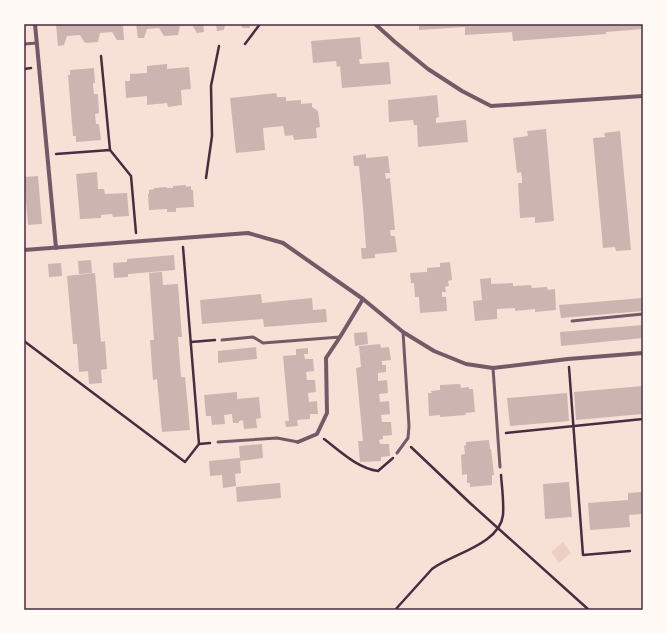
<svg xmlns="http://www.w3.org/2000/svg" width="667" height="634" viewBox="0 0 667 634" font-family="Arial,sans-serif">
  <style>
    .green { fill: #ebcfc5 }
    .building { fill: #ccb4b1 }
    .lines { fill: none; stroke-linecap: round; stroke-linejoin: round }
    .path { stroke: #4a2c40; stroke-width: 2.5 }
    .service { stroke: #755966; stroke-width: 3 }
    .minor { stroke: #755966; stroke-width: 4 }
    .neatline { fill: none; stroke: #4a2c40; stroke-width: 1.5 }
  </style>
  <rect width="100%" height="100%" fill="#f7e1d7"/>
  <!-- green -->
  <path class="green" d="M563,542L571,553L559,563L551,552Z"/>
  <!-- building -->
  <g class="building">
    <path d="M56,24H123L124,40H117L112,32L100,33L98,42L85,43L80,35L67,36L64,45L58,46Z"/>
    <path d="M136,24H203L204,32L197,33L192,25L180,26L178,35L164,36L159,28L147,29L144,38H138Z"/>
    <path d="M216,24H225L224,30L217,31Z"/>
    <path d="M240,24H249L250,28H243Z"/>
    <path d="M419,24H643V29L606,32V34L513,41L512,32L465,35V27L419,30Z"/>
    <path d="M360,37L362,59H359L360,64L389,62L391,84L342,88L340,66L337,67L336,61L313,63L311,41Z"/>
    <path d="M167,64V69L189,67L191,89L181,90L182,105L168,107L167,103L147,105V96L126,98L125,81H130V74L147,73V66Z"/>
    <path d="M94,68L95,83H93L94,94H98L99,113L95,114L96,124H99L101,140L76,142V136H73L68,75H70V70Z"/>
    <path d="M276,93L277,97H286V101L301,100V104L312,103V107L318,111L320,127L316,128L317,138L294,140L293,135L285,136L283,126L263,128L265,150L236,153L230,98Z"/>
    <path d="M437,95L439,117L436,118V123L466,120L468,142L418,147L417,125H414L413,120L389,122L388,100Z"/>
    <path d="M546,129L554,221L535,223V217L520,218L518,183H522V178L521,172L517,173L513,138L528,136L527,131Z"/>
    <path d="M620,131L631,250L616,251L615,247L603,248L593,138L605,137L604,133Z"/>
    <path d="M366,154V158L388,156L390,173H385L386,179L390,178L395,230H390L391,236H395L397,252L375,254V258L362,259L361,248H366L363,207L359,166H354L353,156Z"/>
    <path d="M97,172L98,189H104L105,194L127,193L129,216L113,217L112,214L101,215V218L80,219L76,174Z"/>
    <path d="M38,176L42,224L28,225L24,177Z"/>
    <path d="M186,185V187L191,186V190H193L194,207L176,208V212H167V209L149,210L148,194H149V190L154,189V188L166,187L167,188H173V186Z"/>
    <path d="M174,255L175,270L128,274V277L114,278L113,263L127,262V259Z"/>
    <path d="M91,260L92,273L79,274L78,261Z"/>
    <path d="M450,262L452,280L448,281L449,286L445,287L446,292H442V297H446L447,311L420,313L419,297H415L414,283H411L410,273L427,272V268L440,267V263Z"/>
    <path d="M61,263L62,276L49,277L48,264Z"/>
    <path d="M162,272L163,285L178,284L182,337H178L181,377H185L190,430L162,432L157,379L153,380L150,340H154L149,273Z"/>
    <path d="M95,273L101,342L105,341L107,369L101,370L102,383L89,384L88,371L79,372L77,344H73L67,276Z"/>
    <path d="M491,278V284L513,283V286L531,285L532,288L547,287L548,290L555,289L556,310L535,312V309L515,311V308L497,309V319L475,321L473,301L482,300L480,279Z"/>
    <path d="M261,294L262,303L312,298L313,310L326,309L327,322L264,327L263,319L202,324L200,300Z"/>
    <path d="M643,298V311L561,318L559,305Z"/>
    <path d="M643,325V338L561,346L560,332Z"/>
    <path d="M367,332L368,344L355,346L354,333Z"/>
    <path d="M380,344L381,348L389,347L391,360L382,361V365H386V372L378,373V381L387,380L388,393L379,394L380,402L389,401L390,414L381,415L382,422H391L392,435L383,436V439L379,440L380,444H389L390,456L381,457V461L360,462L358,441H363L356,368L361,367L359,346Z"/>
    <path d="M256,347L257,359L218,363V351Z"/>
    <path d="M308,348V354H304L305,359H313L314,371L306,372L307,380H315L316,392L308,393L309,402L317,401L318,414H310V419L297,420L298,426L286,427L285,421H289L283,356L296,355V349Z"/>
    <path d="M460,384L461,388L469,387V389H473L475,412L465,413L466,415L440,417V415L429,416L428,393H432L431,391L440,390V385Z"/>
    <path d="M643,386V414L576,420L574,392Z"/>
    <path d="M237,392V399L259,397L261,418L256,419L257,428L244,429L243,420L239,421V423H233L232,414L224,415L225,424L212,425L211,416H206L204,395Z"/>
    <path d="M567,393L569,421L510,426L507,398Z"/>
    <path d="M489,440L490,449H491L494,475H492V485L470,487V483H467V474L462,475L461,455L465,454L464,446L466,445V442Z"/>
    <path d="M262,444L263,458L240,461L241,473L235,474L236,486L223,488L222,475L210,476L209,461L240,458L239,446Z"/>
    <path d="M569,482L572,517L545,519L543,484Z"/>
    <path d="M280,483L281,498L237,502L236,487Z"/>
    <path d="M643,492V514L629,515L630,527L590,530L588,503L628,500V493Z"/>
  </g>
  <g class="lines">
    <!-- path -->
    <g class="path">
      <path d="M245,44L260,24"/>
      <path d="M101,56L110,150"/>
      <path d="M24,69L31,68"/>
      <path d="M56,154L110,150L131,176L136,233"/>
      <path d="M206,178L212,136L211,86L219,46"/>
      <path d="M183,247L199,444"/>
      <path d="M24,341L185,462L199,444L210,443"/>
      <path d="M191,342L215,340"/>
      <path d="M569,367L583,555L630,551"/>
      <path d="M506,433L643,419"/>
      <path d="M324,439C340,451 357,468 378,471L393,458"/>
      <path d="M411,447L470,503L589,610"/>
      <path d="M395,610L432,569C452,554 500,544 503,515C504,502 502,488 501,475"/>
    </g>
    <!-- service -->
    <g class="service">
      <path d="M24,44L37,43"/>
      <path d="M572,321L643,314"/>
      <path d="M222,340L253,337L263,343L340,337"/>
      <path d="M493,368L500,467"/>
      <path d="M218,442L277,438L298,442"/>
      <path d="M397,453L408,438L409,426L403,332"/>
    </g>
    <!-- minor -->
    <g class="minor">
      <path d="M35,24L56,248"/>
      <path d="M375,24L395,42L428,69L462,91L491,106L643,96"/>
      <path d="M24,250L248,233L283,243L363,299L403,332L434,351L466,364L493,368L568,359L643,353"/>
      <path d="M298,442L317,434L327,413L326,358L340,337L363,299"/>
    </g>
  </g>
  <!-- border -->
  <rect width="667" height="634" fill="none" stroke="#fffaf5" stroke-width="50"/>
  <rect x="25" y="25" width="617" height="584" class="neatline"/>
</svg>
